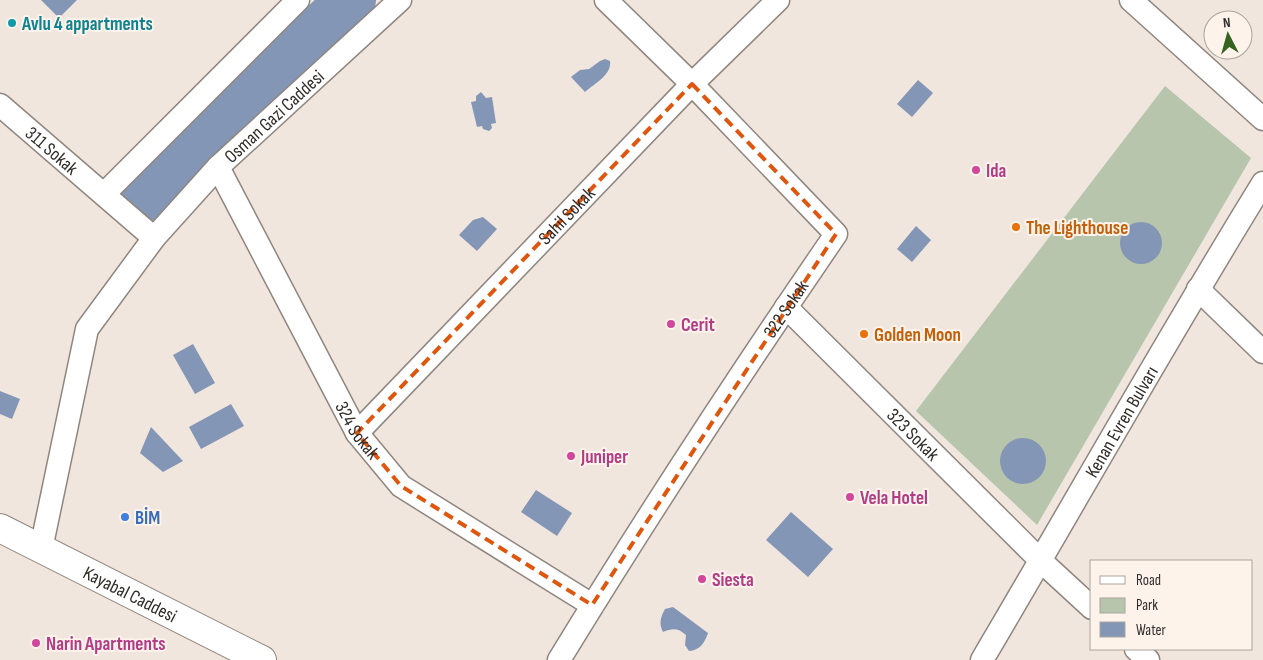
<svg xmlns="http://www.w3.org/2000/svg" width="1263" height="660" viewBox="0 0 1263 660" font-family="'Sofia Sans Condensed',sans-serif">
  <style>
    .green { fill: #b7c5ac }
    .water { fill: #8496b6 }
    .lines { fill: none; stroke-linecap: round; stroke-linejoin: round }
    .river { stroke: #8496b6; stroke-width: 50 }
    .street-casing { stroke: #8f867f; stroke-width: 25 }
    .secondary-casing { stroke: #8f867f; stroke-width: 30 }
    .street { stroke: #fff; stroke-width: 22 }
    .secondary { stroke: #fff; stroke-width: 28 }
    .marked { fill: none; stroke: #df570e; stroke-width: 4; stroke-dasharray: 10 6; stroke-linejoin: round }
    .culture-dot { fill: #0f9aa8; stroke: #fdf3eb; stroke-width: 2 }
    .hotel-dot { fill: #d1479c; stroke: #fdf3eb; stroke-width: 2 }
    .food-dot { fill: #e8710a; stroke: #fdf3eb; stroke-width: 2 }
    .shop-dot { fill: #3f7fe0; stroke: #fdf3eb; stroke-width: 2 }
    .labels { text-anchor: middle; stroke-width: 4; stroke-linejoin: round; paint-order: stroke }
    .culture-label { font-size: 19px; font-weight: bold; fill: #0d838f; stroke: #fdf3eb; text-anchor: start }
    .street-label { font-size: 19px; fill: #312d2b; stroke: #fdf3eb }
    .hotel-label { font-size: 19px; font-weight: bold; fill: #b23c85; stroke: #fdf3eb; text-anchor: start }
    .food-label { font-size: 19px; font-weight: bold; fill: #c56008; stroke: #fdf3eb; text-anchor: start }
    .shop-label { font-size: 19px; font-weight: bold; fill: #366cbe; stroke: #fdf3eb; text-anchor: start }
  </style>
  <rect width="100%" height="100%" fill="#f0e6de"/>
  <!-- green -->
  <path class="green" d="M1165,86L1251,158L1037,525L916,411Z"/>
  <!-- water -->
  <g class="water">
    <path d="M41,0H77L59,18Z"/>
    <path d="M605,59L610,61C612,75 594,84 585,92L571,77L580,70L589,69L600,61Z"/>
    <path d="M918,80L933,93L912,117L897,104Z"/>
    <path d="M481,92L486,98L492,97L496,123L491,124L492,128L489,131L483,129L482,126L477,127L471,102L476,101V96Z"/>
    <path d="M483,217L497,229L477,251L459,235L473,220Z"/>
    <circle cx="1141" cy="243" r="21"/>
    <path d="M916,226L931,240L912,262L897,249Z"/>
    <path d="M193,344L215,383L195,394L173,355Z"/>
    <path d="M0,391L20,399L12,419L0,414Z"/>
    <path d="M231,404L244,426L201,449L189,427Z"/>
    <path d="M151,427L183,461L163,472L140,453Z"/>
    <circle cx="1023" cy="461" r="23"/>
    <path d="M536,490L572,513L557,536L521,512Z"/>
    <path d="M791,512L833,549L808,577L766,540Z"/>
    <path d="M673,607L708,633C704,644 700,650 689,651L685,645L686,635C678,628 673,628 663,632C659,624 660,618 665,609Z"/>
  </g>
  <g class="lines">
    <!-- river -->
    <path class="river" d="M142,198L351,0"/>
    <defs>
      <g id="street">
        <path d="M1131,0L1263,119"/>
        <path id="s1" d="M0,105L154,238"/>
        <path id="s2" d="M218,167L357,433L401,486L592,605"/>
        <path d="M104,194L298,0"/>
        <path d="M1198,289L1263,352"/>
        <path id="s3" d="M786,307L1041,561L1092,608"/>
        <path id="s4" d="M357,433L692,84L778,0"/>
        <path id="s5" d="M41,549L87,329L154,238L218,167L400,0"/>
        <path d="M1136,649L1148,660"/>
        <path id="s6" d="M559,660C647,516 740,374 836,234L692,84L606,0"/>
        <path id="s7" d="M982,660C1076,501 1166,340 1263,183"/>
      </g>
      <g id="secondary">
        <path id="s8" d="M0,528L262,660"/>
      </g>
    </defs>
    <!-- street casing -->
    <use href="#street" class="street-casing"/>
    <!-- secondary casing -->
    <use href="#secondary" class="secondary-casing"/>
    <!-- street -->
    <use href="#street" class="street"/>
    <!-- secondary -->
    <use href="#secondary" class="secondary"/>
  </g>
  <!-- marked area -->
  <path class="marked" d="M692,84L836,234L592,605L401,486L357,433Z"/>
  <!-- markers -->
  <circle class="culture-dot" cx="12" cy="23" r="5"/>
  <g class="hotel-dot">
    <circle cx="976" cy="170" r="5"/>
    <circle cx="671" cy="324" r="5"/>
    <circle cx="571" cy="456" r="5"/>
    <circle cx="850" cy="497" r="5"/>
    <circle cx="702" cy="579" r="5"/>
    <circle cx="36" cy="643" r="5"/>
  </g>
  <g class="food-dot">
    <circle cx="1016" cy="227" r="5"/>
    <circle cx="864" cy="334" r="5"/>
  </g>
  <circle class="shop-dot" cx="125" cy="517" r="5"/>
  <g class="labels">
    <!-- culture labels -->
    <g class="culture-label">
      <text x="22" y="30">Avlu 4 appartments</text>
    </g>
    <!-- street labels -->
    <g class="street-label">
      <text dy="7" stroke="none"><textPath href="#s5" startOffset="509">Osman Gazi Caddesi</textPath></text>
      <text dy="7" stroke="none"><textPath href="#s1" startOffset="69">311 Sokak</textPath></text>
      <text dy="7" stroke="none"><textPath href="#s4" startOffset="302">Sahil Sokak</textPath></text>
      <text dy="7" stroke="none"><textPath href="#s6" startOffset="418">322 Sokak</textPath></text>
      <text dy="7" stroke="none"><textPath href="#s7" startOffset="276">Kenan Evren Bulvarı</textPath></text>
      <text dy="7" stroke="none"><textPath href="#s2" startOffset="298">324 Sokak</textPath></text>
      <text dy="7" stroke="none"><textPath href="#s3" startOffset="180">323 Sokak</textPath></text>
      <text dy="7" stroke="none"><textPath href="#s8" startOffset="146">Kayabal Caddesi</textPath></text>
    </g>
    <!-- hotel labels -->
    <g class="hotel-label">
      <text x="986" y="177">Ida</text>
      <text x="681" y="331">Cerit</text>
      <text x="581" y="463">Juniper</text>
      <text x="860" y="504">Vela Hotel</text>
      <text x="712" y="586">Siesta</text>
      <text x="46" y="650">Narin Apartments</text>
    </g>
    <!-- food labels -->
    <g class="food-label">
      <text x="1026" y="234">The Lighthouse</text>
      <text x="874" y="341">Golden Moon</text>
    </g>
    <!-- shop labels -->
    <g class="shop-label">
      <text x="135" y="524">BİM</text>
    </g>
  </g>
  <!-- legend -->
  <rect x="1090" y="560" width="162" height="90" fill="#fdf3eb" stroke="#aba49e"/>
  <rect x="1100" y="576" width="25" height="8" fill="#ffffff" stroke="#aba49e"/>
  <text x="1136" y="585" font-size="15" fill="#312d2b">Road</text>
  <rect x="1100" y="598" width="25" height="15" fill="#b7c5ac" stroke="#aba49e"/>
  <text x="1136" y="610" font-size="15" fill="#312d2b">Park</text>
  <rect x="1100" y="622" width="25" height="15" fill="#8496b6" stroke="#aba49e"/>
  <text x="1136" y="635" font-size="15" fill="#312d2b">Water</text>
  <!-- north arrow -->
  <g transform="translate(1228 35) rotate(354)"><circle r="24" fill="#fdf3eb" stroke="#aba49e"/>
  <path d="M0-4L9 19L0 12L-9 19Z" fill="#376321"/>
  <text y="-8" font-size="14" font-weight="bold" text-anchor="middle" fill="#312d2b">N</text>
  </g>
</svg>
